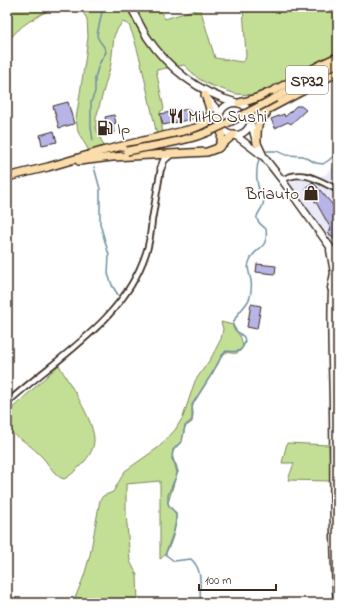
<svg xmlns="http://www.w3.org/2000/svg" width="345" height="610" viewBox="0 0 345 610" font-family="'Indie Flower',sans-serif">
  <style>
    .built { fill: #e9e9f8 }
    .green { fill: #c3df96; stroke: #7f845a }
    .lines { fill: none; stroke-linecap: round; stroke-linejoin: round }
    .stream { stroke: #6f8e9e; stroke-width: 1.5 }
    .building { fill: #b7b5e7; stroke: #3b2a1e }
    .street-casing { stroke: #3b2a1e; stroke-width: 8 }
    .secondary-casing { stroke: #3b2a1e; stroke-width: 9 }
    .primary-casing { stroke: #3b2a1e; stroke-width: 10 }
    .street { stroke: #fff; stroke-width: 4.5 }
    .secondary { stroke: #fff; stroke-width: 6 }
    .primary { stroke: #fbddab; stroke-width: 7 }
    .primary-bridge-casing { stroke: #3b2a1e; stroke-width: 10; stroke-linecap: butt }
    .primary-bridge { stroke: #fbddab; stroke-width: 7 }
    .labels { text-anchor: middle; stroke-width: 3.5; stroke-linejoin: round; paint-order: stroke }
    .shield { fill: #fff; stroke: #766a62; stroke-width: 1 }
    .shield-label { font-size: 16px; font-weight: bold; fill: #3b2a1e }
    .poi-label { font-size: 17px; fill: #3b2a1e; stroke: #fff; text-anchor: start }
  </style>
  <rect width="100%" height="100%" fill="#fff"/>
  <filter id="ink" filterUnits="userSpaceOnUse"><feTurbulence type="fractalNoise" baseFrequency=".025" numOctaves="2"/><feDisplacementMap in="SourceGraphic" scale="8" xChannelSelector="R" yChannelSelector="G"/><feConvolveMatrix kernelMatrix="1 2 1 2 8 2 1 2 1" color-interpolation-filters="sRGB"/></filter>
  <g filter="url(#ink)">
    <!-- built -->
    <path class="built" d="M338,162V249L288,182L325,175Z"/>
    <!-- green -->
    <g class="green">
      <path d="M7,7H55C36,17 19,25 7,43Z"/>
      <path d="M80,7H158L165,19L200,8L215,58L242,62L245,60L246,56L243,7H338V55L272,88L255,95L236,94L210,85L199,79L184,65L156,70L164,109L160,112L163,134L157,135L141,63L134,38L129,25L123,22L118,28L114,36L111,64L96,118V129L105,148L89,151L78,132L76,119L85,61L88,37L87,19Z"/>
      <path d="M221,322L233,325L241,338L243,346C239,355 235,354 227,352L222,355L218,364L194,402L192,409V422L185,427L182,440L175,448L172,454L177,473L168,503C169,507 173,509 175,513C179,523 169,555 160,559V481L126,484V512L130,561L137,575L138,603H73L84,576L90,555L100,500L103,496L113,492L125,471L159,447L175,430L183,417L195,381L211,358L221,339L223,329Z"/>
      <path d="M59,365C69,384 92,416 94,438C95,449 87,460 79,467C74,472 70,476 64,479C55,477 49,464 42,457C33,447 19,437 7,431V413Z"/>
      <path d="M287,443L329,445L330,481L288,480L294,463H282Z"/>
    </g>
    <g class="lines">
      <!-- stream -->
      <g class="stream">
        <path d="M338,128L335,136L338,138"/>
        <path d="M93,141L91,127V102L95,92V78L99,64L106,52C105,45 98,42 97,35L103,7"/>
        <path d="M267,151H277L286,155L303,156L316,163L323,164L329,160L338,152"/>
        <path d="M94,167L100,189V224L109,255L108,274L112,285L118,295"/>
        <path d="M201,603C198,587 205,572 191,559L174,561L166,555V552C171,539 177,527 176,513L169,506L168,503V495L178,472L176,465L172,459L173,450L182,441L185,426L192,420L193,415L192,405L213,372L221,357L226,351C238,352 241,353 245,342L244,337C241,334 234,331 233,326C233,315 247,307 250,297C251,292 252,286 251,281C250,274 246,268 250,260C255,247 269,250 266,229C247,214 263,216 264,199C256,189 255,172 259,159"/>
      </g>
    </g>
    <!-- building -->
    <g class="building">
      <path d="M68,102L74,124L59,128L53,106Z"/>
      <path d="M296,106H301L306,110L291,124L288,122L275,128L271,119L284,114L285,117Z"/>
      <path d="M189,109L192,119L163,125L160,114Z"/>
      <path d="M114,115L116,123L113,124L114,133L109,134L105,117Z"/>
      <path d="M54,131L57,142L42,145L40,135Z"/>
      <path d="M313,182L338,211V243L328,233L331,229L317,204L305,188Z"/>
      <path d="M257,264L276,266L275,274L256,272Z"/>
      <path d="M251,304L261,306L257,329L247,327Z"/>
    </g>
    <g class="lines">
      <defs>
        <g id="street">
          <path d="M282,180C303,168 319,181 338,190"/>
          <path d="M7,403C57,357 124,321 146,253C150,242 151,230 152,220C155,202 158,185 161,168"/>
        </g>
        <g id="secondary">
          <path d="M131,7C136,17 141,27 147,37C167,67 199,93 235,102"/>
          <path d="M207,98L220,113"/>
          <circle cx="235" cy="119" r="16"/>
          <path d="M251,123L255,138L263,155"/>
          <path d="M235,135L264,157L282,180L338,258"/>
          <path d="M161,168L164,160L171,154"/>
          <path d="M330,250L334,273L331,288L335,295L338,297"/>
          <path d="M332,291C330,332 333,373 333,414C334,477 332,540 337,603"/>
        </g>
        <g id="primary">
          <path d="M205,95C209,105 213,113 207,123"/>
          <path d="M275,98L338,63"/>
          <path d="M239,103C275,96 304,70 338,57"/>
          <path d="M251,121L259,114L338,72"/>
          <path d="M257,143C257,131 256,122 266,114"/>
          <path d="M218,148L221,142L222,129"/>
          <path d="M79,161L112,157L207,152L218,148L233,135"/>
          <path d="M7,177L48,167L102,151L196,128L219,116"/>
        </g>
      </defs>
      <!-- street casing -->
      <use href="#street" class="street-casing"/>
      <!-- secondary casing -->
      <use href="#secondary" class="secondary-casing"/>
      <!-- primary casing -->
      <use href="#primary" class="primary-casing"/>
      <!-- street -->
      <use href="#street" class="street"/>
      <!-- secondary -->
      <use href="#secondary" class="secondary"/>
      <!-- primary -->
      <use href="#primary" class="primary"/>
      <defs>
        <path id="primary-bridge" d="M127,151C151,146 175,143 197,136C224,127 250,111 275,98"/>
      </defs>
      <!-- primary-bridge casing -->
      <use href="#primary-bridge" class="primary-bridge-casing"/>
      <!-- primary-bridge -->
      <use href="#primary-bridge" class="primary-bridge"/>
    </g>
  </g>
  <!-- icons -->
  <defs>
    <symbol id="restaurant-bare" viewBox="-9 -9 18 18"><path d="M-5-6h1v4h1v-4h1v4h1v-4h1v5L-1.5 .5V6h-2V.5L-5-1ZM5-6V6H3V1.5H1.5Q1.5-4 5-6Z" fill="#3b2a1e" stroke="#fff" stroke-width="2.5" paint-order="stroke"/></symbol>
    <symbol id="fuel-bare" viewBox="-9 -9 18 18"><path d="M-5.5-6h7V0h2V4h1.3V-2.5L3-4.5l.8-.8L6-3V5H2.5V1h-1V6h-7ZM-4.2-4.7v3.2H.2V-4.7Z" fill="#3b2a1e" stroke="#fff" stroke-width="2.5" paint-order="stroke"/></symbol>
    <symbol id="shop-bare" viewBox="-9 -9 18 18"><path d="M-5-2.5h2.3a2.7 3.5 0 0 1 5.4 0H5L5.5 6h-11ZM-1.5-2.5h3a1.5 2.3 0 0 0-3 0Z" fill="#3b2a1e" stroke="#fff" stroke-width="2.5" paint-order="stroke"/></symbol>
  </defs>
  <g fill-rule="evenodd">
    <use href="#restaurant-bare" x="165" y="105" width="22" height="22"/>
    <use href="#fuel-bare" x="94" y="117" width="22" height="22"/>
    <use href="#shop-bare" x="300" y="182" width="22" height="22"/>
  </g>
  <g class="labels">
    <!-- shield labels -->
    <rect class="shield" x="286" y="66" width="42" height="28" rx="3"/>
    <g class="shield-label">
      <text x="307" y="86">SP32</text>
    </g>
    <!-- poi labels -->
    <g class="poi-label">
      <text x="188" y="122">MiHO Sushi</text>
      <text x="117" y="134">Ip</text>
      <text x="299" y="199" text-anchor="end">Briauto</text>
    </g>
  </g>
  <!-- margin -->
  <rect width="345" height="610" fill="none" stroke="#fff" stroke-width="24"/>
  <rect x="12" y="12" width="321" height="586" fill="none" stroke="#3b2a1e" stroke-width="1.5" filter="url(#ink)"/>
  <!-- scale -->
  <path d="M199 584v6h77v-6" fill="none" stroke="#3b2a1e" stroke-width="2"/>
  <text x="205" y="584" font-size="12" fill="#3b2a1e" stroke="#ffffff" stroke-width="3" paint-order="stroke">100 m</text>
</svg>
